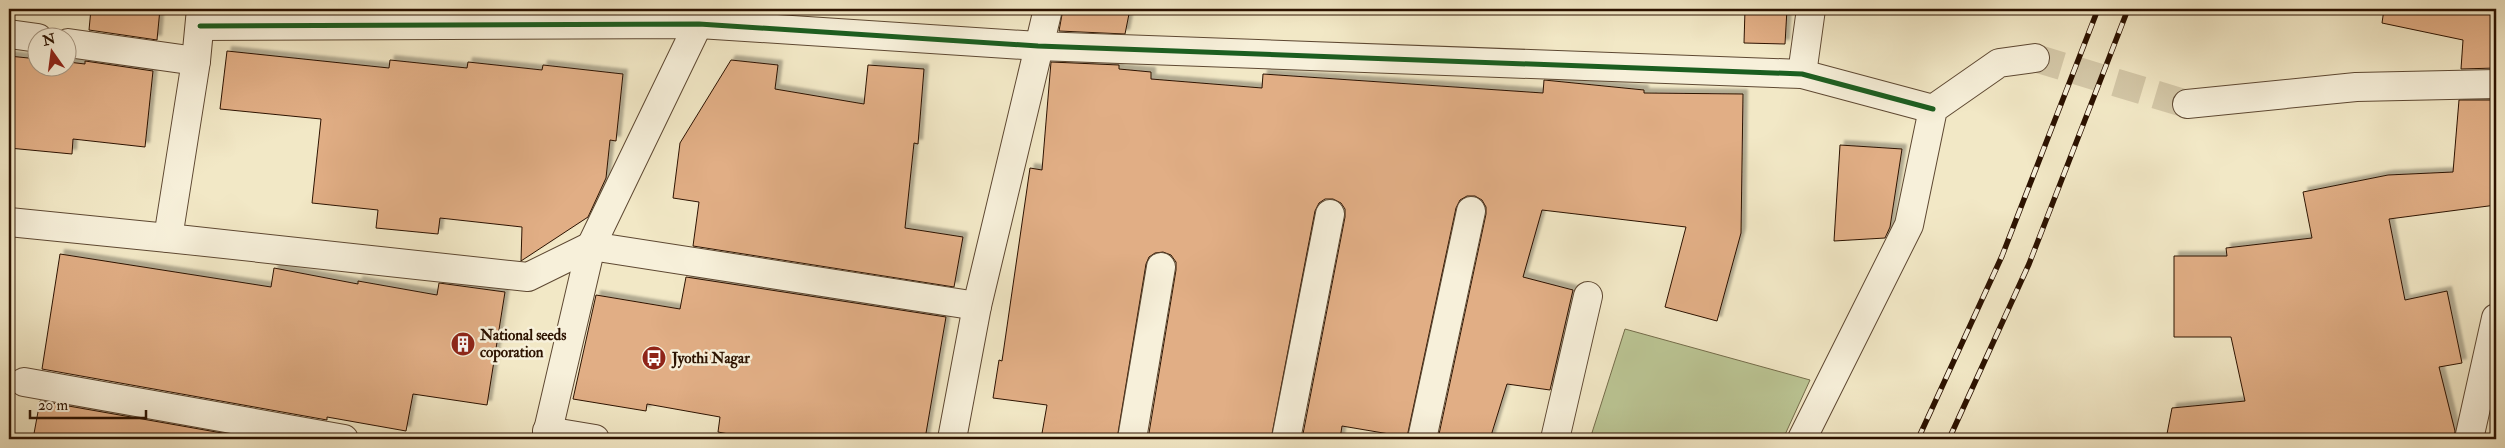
<svg xmlns="http://www.w3.org/2000/svg" width="2505" height="448" viewBox="0 0 2505 448" font-family="'IM FELL Double Pica',serif">
  <style>
    .green { fill: #bbc594; stroke: #746c4a }
    .building { fill: #e1ae85; stroke: #2c1200; filter: url(#shadow) }
    .lines { fill: none; stroke-linecap: round; stroke-linejoin: round }
    .minor-tunnel { stroke: #d4c8a8; stroke-width: 28; stroke-dasharray: 28 14; stroke-linecap: butt }
    .minor-casing { stroke: #5e4832; stroke-width: 30 }
    .minor { stroke: #f7f0da; stroke-width: 28 }
    .rail-casing { stroke: #2c1200; stroke-width: 5.5 }
    .rail { stroke: #f7f0da; stroke-width: 4; stroke-dasharray: 11; stroke-linecap: butt }
    .cycleway-casing { stroke: #f7f0da; stroke-width: 8 }
    .cycleway { stroke: #1b5e20; stroke-width: 5 }
    .labels { text-anchor: middle; stroke-width: 5; stroke-linejoin: round; paint-order: stroke }
    .poi-label { font-size: 15px; font-weight: bold; fill: #2c1200; stroke: #f7f0da; text-anchor: start }
  </style>
  <defs>
    <filter id="shadow"><feDropShadow dx="4.5" dy="-4.5" stdDeviation="1" flood-color="#0004"/></filter>
  </defs>
  <rect width="100%" height="100%" fill="#f2e8c6"/>
  <filter id="stains"><feTurbulence type="fractalNoise" baseFrequency=".004" numOctaves="4"/><feColorMatrix values="0 0 0 0 .2 0 0 0 0 .09 0 0 0 0 .02 0 0 0 .5 -.17"/></filter>
  <radialGradient id="worn" r=".72"><stop offset=".6" stop-color="#630" stop-opacity="0"/><stop offset="1" stop-color="#630" stop-opacity=".3"/></radialGradient>
  <!-- green -->
  <path class="green" d="M1625,329L1810,380L1783,439H1590Z"/>
  <!-- building -->
  <g class="building">
    <path d="M91,9H160L157,40L89,30Z"/>
    <path d="M1063,9H1130L1125,34L1059,31Z"/>
    <path d="M1745,9H1787L1785,44L1744,43Z"/>
    <path d="M2384,9H2496V68L2461,69L2463,40L2382,23Z"/>
    <path d="M227,51L389,68L390,60L467,68L468,62L542,70L543,65L623,74L616,141L610,140L606,178L588,217L521,261L522,227L440,218L438,234L376,228L378,210L312,203L321,119L220,109Z"/>
    <path d="M9,56L38,59V68H68V62L85,64V61L153,71L145,147L73,139L72,154L9,148Z"/>
    <path d="M731,60L778,65L775,89L864,104L868,65L924,69L918,144L914,143L905,228L963,237L954,287L693,246L699,202L673,198L680,143Z"/>
    <path d="M1051,62L1119,65V69L1151,72V79L1262,88L1263,74L1543,93L1544,80L1644,90V93L1743,94L1741,233L1717,321L1665,307L1686,227L1542,210L1523,277L1573,290L1550,390L1507,384L1490,439H1438L1486,214V207L1482,200L1475,196H1467L1460,200L1456,208L1407,437L1342,426L1340,439H1302L1345,217V209L1341,203L1333,199H1325L1319,203L1315,211L1271,439H1148L1176,270V262L1171,255L1163,252L1155,253L1149,257L1146,264L1117,439H1041L1047,405L993,398L999,360L1002,361L1030,168L1042,170Z"/>
    <path d="M2459,100H2496V205L2389,219L2405,300L2447,291L2462,363L2439,367L2455,431L2454,439H2166L2172,408L2245,401L2231,337H2174V256H2227L2226,248L2312,238L2303,192L2388,175L2453,172Z"/>
    <path d="M1840,145L1902,149L1890,227L1885,238L1834,241Z"/>
    <path d="M60,254L271,287L274,268L358,284V281L437,295L439,283L505,292L487,405L413,394L406,431L327,417V420L42,369Z"/>
    <path d="M686,277L946,317L925,439H755L718,432L720,417L647,404L646,411L573,399L596,295L680,309Z"/>
    <path d="M40,401L256,439H33Z"/>
  </g>
  <g class="lines">
    <!-- minor-tunnel -->
    <path class="minor-tunnel" d="M2035,58L2187,104"/>
    <defs>
      <g id="minor">
        <path d="M201,9L196,61L168,238L528,277L591,246L977,306"/>
        <path d="M200,26L699,24L1038,46L1802,74L1933,109"/>
        <path d="M9,34L38,38"/>
        <path d="M68,43L196,61"/>
        <path d="M1802,74L1811,9"/>
        <path d="M2187,104L2356,87L2496,84"/>
        <path d="M9,222L168,238"/>
        <path d="M24,382L344,439"/>
        <path d="M547,431L595,439"/>
        <path d="M546,439L591,246L705,10"/>
        <path d="M952,439L977,306L1048,9"/>
        <path d="M1132,439L1161,267"/>
        <path d="M1286,439L1330,214"/>
        <path d="M1422,439L1471,211"/>
        <path d="M1555,439L1588,296"/>
        <path d="M1802,439L1909,225L1933,109L1999,63L2035,58"/>
        <path d="M2469,439L2496,318"/>
      </g>
    </defs>
    <!-- minor casing -->
    <use href="#minor" class="minor-casing"/>
    <!-- minor -->
    <use href="#minor" class="minor"/>
    <defs>
      <g id="rail">
        <path d="M1918,439L2002,256L2098,9"/>
        <path d="M1949,439L2029,264L2128,9"/>
      </g>
    </defs>
    <!-- rail casing -->
    <use href="#rail" class="rail-casing"/>
    <!-- rail -->
    <use href="#rail" class="rail"/>
    <defs>
      <path id="cycleway" d="M200,26L699,24L1038,46L1802,74L1933,109"/>
    </defs>
    <!-- cycleway casing -->
    <use href="#cycleway" class="cycleway-casing"/>
    <!-- cycleway -->
    <use href="#cycleway" class="cycleway"/>
  </g>
  <!-- icons -->
  <defs>
    <symbol id="building-disc" viewBox="-11 -11 22 22"><circle r="9.5" fill="#8f2418" stroke="#f7f0da"/><path d="M-4-6H4V6H1V3H-1V6H-4ZM-2.5-4.3h1.7v1.8h-1.7ZM.8-4.3h1.7v1.8H.8ZM-2.5-1h1.7V.8h-1.7ZM.8-1h1.7V.8H.8Z" fill="#fff"/></symbol>
    <symbol id="bus-disc" viewBox="-11 -11 22 22"><circle r="9.5" fill="#8f2418" stroke="#f7f0da"/><path d="M-5-6H5V4H4V6H2V4H-2V6H-4V4H-5ZM-3.5-4V0h7V-4ZM-3.5 1.2v1.5H-2V1.2ZM2 1.2v1.5H3.5V1.2Z" fill="#fff"/></symbol>
  </defs>
  <g fill-rule="evenodd">
    <use href="#building-disc" x="449" y="330" width="28" height="28"/>
    <use href="#bus-disc" x="640" y="344" width="28" height="28"/>
  </g>
  <g class="labels">
    <!-- poi labels -->
    <g class="poi-label">
      <text x="480" y="340">National seeds<tspan x="480" dy="17">coporation</tspan></text>
      <text x="672" y="363">Jyothi Nagar</text>
    </g>
  </g>
  <!-- margin -->
  <rect width="2505" height="448" fill="none" stroke="#f2e8c6" stroke-width="30"/>
  <rect x="10" y="10" width="2485" height="428" fill="none" stroke="#2c1200" stroke-width="2.5"/>
  <rect x="15" y="15" width="2475" height="418" fill="none" stroke="#2c1200"/>
  <!-- north arrow -->
  <g transform="translate(52 52) rotate(346)"><circle r="24" fill="#f7f0da" stroke="#a69783"/>
  <path d="M0-4L9 19L0 12L-9 19Z" fill="#8f2418"/>
  <text y="-8" font-size="14" font-weight="bold" text-anchor="middle" fill="#2c1200">N</text>
  </g>
  <!-- scale -->
  <path d="M30 410v8h116v-8" fill="none" stroke="#2c1200" stroke-width="2.5"/>
  <text x="38" y="410" font-size="15" fill="#2c1200" stroke="#f7f0da" stroke-width="4" paint-order="stroke">20 m</text>
  <rect width="100%" height="100%" filter="url(#stains)"/>
  <rect width="100%" height="100%" fill="url(#worn)"/>
</svg>
